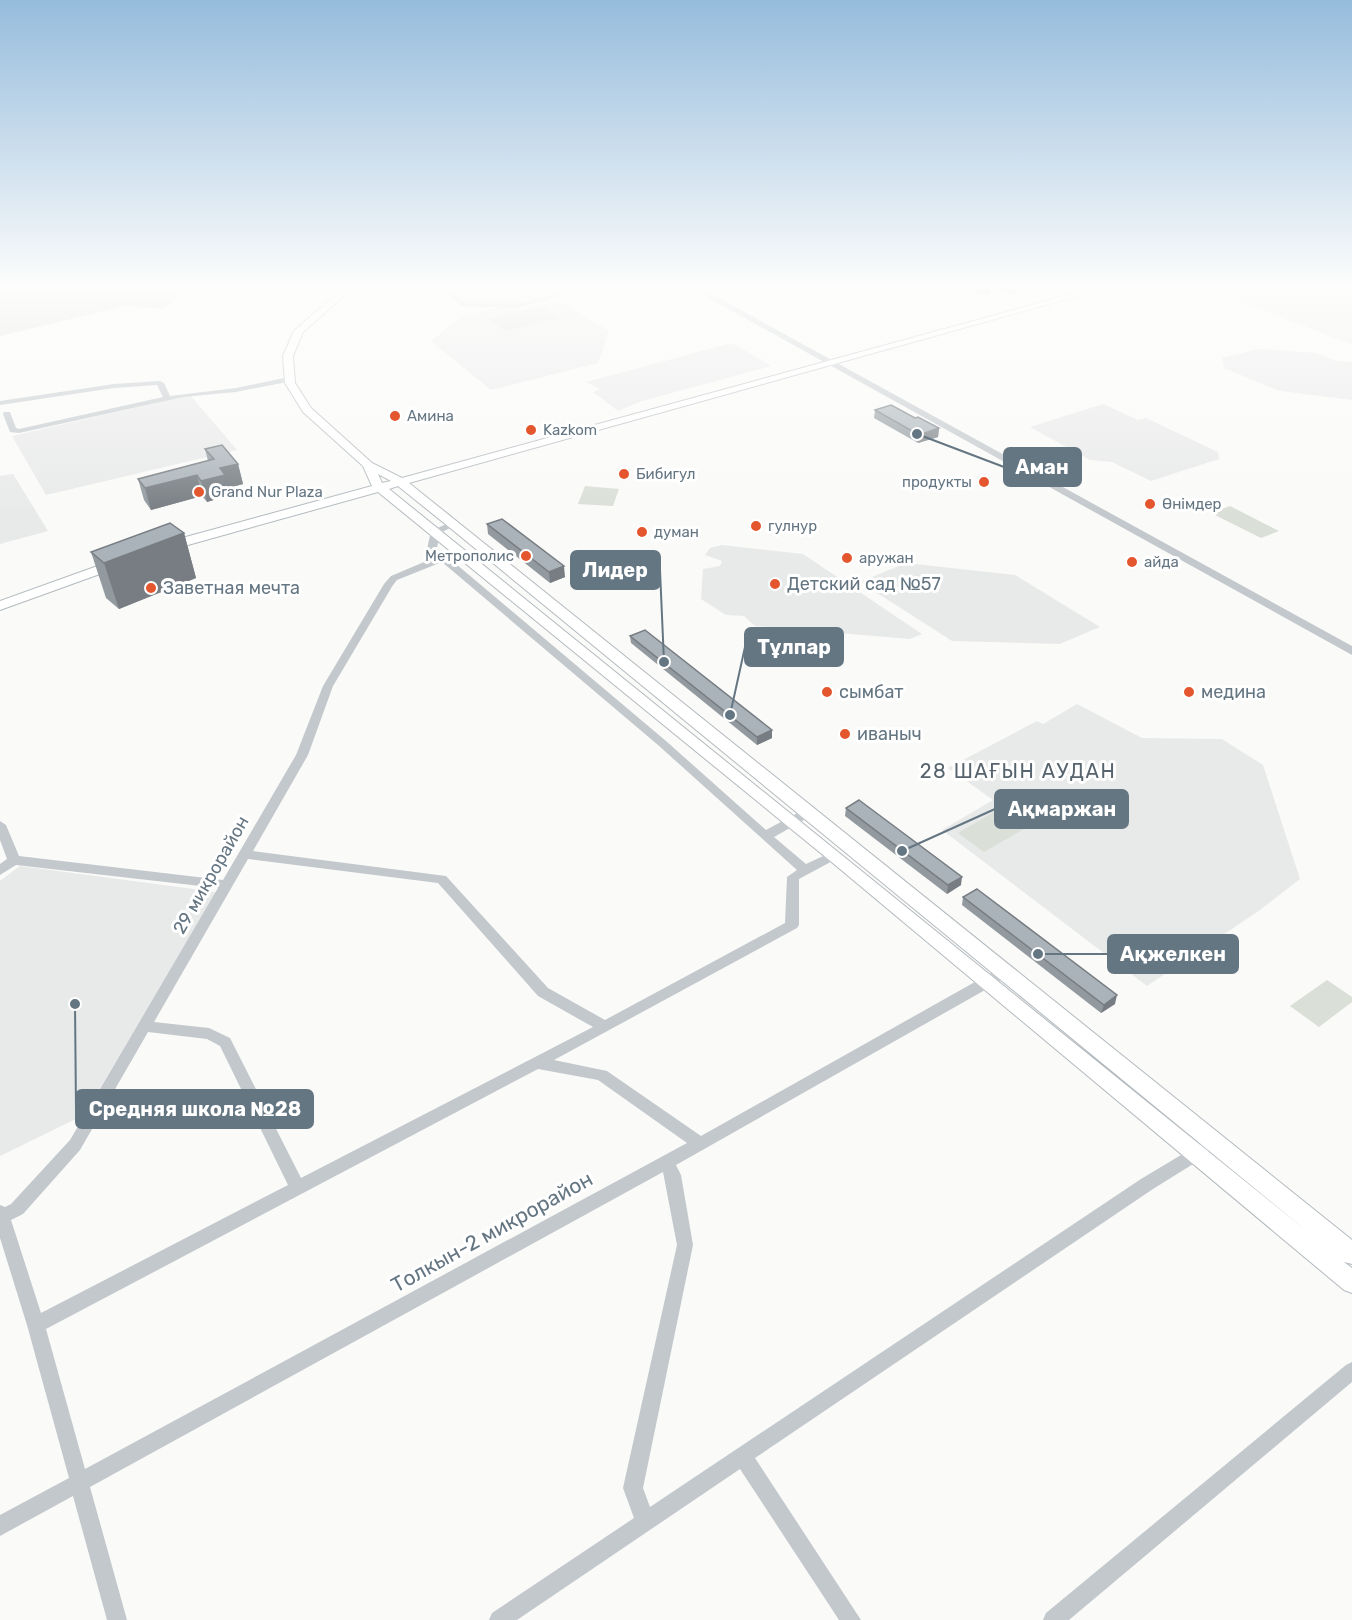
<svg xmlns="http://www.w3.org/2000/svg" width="1352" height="1620" viewBox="0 0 1352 1620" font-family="Rubik,sans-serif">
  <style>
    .built { fill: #e8e9e9 }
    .green { fill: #dadfd7 }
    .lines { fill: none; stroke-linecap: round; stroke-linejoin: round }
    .secondary-casing { stroke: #b3babf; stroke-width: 2 }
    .minor { fill: #c3c8cc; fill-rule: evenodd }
    .tertiary { fill: #c3c8cc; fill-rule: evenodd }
    .secondary { fill: #fff; fill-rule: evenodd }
    .wall { fill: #929a9f }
    .shaded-wall { fill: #777d82 }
    .building { fill: #aab3b9; stroke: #777d82; stroke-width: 1.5 }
    .poi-dot { fill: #e4572e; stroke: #fff; stroke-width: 2 }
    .labels { text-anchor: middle; stroke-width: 6; stroke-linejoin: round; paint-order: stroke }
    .far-poi-label { font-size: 15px; fill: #657683; stroke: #fff; text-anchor: start }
    .poi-label { font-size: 18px; fill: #657683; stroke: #fff; text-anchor: start }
    .street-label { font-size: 18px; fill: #657683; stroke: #fff }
    .neighbourhood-label { font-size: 20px; letter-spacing: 1.5px; fill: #57646e; stroke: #fff }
    .near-street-label { font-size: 21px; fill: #657683; stroke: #fff }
    .leader { fill: none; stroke: #657683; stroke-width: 2 }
    .callout-dot { fill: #657683; stroke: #fff; stroke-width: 2 }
    .callout { fill: #657683; stroke: #657683; stroke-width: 2 }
    .callout-label { font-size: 20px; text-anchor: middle; font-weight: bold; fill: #fff }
  </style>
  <rect width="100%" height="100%" fill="#fafaf8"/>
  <!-- built -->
  <g class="built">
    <path d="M447,287H540L554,295L516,305L464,303Z"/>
    <path d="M1222,287L1252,289L1341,287L1352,291V344L1208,290Z"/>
    <path d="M560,301L609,331L598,363L491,390L431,341L463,315L497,308H525Z"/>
    <path d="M728,344L736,345L771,366L642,401L618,411L593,392L600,389L586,382Z"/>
    <path d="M1258,349L1315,353L1336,361L1352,362V400L1280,391L1224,368L1222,358Z"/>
    <path d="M190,395L237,450L46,495L12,436Z"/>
    <path d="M1103,404L1138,420L1146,418L1218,452L1219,459L1151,481L1112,462L1090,460L1030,427Z"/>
    <path d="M13,474L48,531L0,544V476Z"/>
    <path d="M722,545L803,554L922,634L910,639L755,626L744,616L726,615L701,599L703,569L720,566L722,561L705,555L710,548Z"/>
    <path d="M906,563L1015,575L1100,627L1060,644L952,641L860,582Z"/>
    <path d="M1077,704L1142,738L1222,739L1263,765L1300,879L1260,910L1147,986L942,830L993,800L948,768L1037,721L1043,724Z"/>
    <path d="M20,866L216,892L84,1115L0,1156V881Z"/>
  </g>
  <!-- green -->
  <g class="green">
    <path d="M0,287H193L163,309L126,306L0,336Z"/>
    <path d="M541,306L559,318L506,331L488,319Z"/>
    <path d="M585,486L619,489L613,506L578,504Z"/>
    <path d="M1230,506L1279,531L1261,538L1211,513Z"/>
    <path d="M1001,808L1027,827L984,852L958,833Z"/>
    <path d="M1327,980L1352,997V1002L1319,1027L1290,1006Z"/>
  </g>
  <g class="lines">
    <defs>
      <g id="secondary">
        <path d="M344,287H354L303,332L293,356L295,383L311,408L372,463L402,478L1097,287H1110L409,483L1352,1240V1264L1344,1262L1352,1268V1293L1344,1290L828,859L378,492L170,550H160V544L372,486L363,466L303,412L285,383L283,356L294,331ZM378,474L391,481L382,483ZM398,486L449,527L1308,1232L389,489Z"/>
        <path d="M117,559L123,563L122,566L0,610V601Z"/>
      </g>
    </defs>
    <!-- secondary casing -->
    <use href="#secondary" class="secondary-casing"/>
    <!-- minor -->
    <g class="minor">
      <path d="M440,287H447L465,303L517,304L581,287H591L517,308L461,306Z"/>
      <path d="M289,377L293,379L292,381L236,392L183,397L19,433L10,432L3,414L4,412H10L16,428L19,429L163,397L157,385L114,388L0,405V401L114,384L160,381L164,383L170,396L236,388Z"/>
      <path d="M453,521L458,524L440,533L437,548L666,741L766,830L803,810H811L813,813L811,816L774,837L806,864L834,851L840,855L838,858L799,879V925L797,928L554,1060L607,1071L701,1136L998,969L1003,968L1008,969L1010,973L1008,977L676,1165L681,1175L693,1245L643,1488L650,1507L1141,1179L1196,1146L1201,1144L1206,1146L1209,1151L1206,1156L1153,1189L755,1458L861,1620H839L740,1469L517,1620H489L492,1613L634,1518L623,1488L677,1245L663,1172L90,1487L127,1620H107L73,1496L0,1536V1515L69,1478L27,1325L0,1238V1205L5,1207L11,1204L70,1140L218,888L16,865L0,875V864L7,859L0,840V821L6,825L19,856L223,880L296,755L323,686L384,584L391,576L436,557L427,549L431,531ZM442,562L658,745L797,870L787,877L785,923L605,1020L548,988L446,876L253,851L308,755L333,686L393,585L397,580ZM248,859L438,883L538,996L593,1027L301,1178L230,1038L209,1028L154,1022ZM148,1032L207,1039L220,1046L288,1185L41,1313L11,1220L23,1214L80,1150ZM538,1069L598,1080L687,1143L85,1469L46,1329Z"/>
      <path d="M1352,1362V1382L1069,1620H1043L1046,1613L1346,1365Z"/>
    </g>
    <!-- tertiary -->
    <path class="tertiary" d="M689,287H699L1352,646V655Z"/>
    <!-- secondary -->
    <use href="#secondary" class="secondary"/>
  </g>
  <!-- wall -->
  <g class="wall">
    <path d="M969,287H1020L1015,294L992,290L988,295L969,291Z"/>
    <path d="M875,410L915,418L939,428L938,437L918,443L874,418Z"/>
    <path d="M205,449L238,464L243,484L228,488L230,495L207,502L202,496L151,510L144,500L138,479L208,461Z"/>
    <path d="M487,524L565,577L550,583L488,534Z"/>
    <path d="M184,533L196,578L119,609L106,598L91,552Z"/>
    <path d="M630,636L772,730V738L757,745L631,643Z"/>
    <path d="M846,808L961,885L947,894L845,816Z"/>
    <path d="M963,897L1115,1004L1101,1013L962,905Z"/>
  </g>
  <!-- shaded-wall -->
  <g class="shaded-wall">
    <path d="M991,287H992V290L988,295L989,289Z"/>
    <path d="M1017,287H1020L1015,294L1016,288Z"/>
    <path d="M939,428L938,437L918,443L919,435Z"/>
    <path d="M238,464L243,484L228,488L230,495L207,502L201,481L220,468Z"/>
    <path d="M197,475L202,496L151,510L145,488Z"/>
    <path d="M184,533L196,578L119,609L104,563Z"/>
    <path d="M564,566L565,577L550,583L549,572Z"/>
    <path d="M772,730V738L757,745V737Z"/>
    <path d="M962,877L961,885L947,894L948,885Z"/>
    <path d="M1117,995L1115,1004L1101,1013L1104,1005Z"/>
  </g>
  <!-- building -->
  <g class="building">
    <path d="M977,287H991L989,289Z"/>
    <path d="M891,405L915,418L918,417L939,428L919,435L875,410Z"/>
    <path d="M222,445L238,464L220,468L225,475L201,481L197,475L145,488L138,479L214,459L205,449Z"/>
    <path d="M502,519L564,566L549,572L487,524Z"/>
    <path d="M170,523L184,533L104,563L91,552Z"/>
    <path d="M645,630L772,730L757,737L630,636Z"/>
    <path d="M859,800L962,877L948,885L846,808Z"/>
    <path d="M977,889L1117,995L1104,1005L963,897Z"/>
  </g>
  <!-- sky -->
  <linearGradient id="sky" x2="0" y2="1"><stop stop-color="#96bcdc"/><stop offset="0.56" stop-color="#fdfdfc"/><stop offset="1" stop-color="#fdfdfc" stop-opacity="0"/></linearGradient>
  <rect width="1352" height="514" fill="url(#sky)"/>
  <!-- markers -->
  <g class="poi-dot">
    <circle cx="395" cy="416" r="6"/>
    <circle cx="531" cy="430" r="6"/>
    <circle cx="624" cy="474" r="6"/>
    <circle cx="984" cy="482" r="6"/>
    <circle cx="199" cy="492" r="6"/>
    <circle cx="1150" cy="504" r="6"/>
    <circle cx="756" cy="526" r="6"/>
    <circle cx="642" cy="532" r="6"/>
    <circle cx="526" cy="556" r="6"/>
    <circle cx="847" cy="558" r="6"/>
    <circle cx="1132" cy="562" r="6"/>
    <circle cx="775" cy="584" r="6"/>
    <circle cx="151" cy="588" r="6"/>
    <circle cx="827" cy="692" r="6"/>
    <circle cx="1189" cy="692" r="6"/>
    <circle cx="845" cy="734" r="6"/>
  </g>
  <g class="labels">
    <!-- far-poi labels -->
    <g class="far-poi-label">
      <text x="407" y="421">Амина</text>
      <text x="543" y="435">Kazkom</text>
      <text x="636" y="479">Бибигул</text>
      <text x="972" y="487" text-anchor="end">продукты</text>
      <text x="211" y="497">Grand Nur Plaza</text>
      <text x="1162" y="509">Өнімдер</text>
      <text x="768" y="531">гулнур</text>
      <text x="654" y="537">думан</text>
      <text x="514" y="561" text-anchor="end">Метрополис</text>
      <text x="859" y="563">аружан</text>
      <text x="1144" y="567">айда</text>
    </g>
    <!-- poi labels -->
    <g class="poi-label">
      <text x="787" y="590">Детский сад №57</text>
      <text x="163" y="594">Заветная мечта</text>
      <text x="839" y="698">сымбат</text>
      <text x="1201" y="698">медина</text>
      <text x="857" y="740">иваныч</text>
    </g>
    <!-- street labels -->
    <g class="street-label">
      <text transform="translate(211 875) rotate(-60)" y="6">29 микрорайон</text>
    </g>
    <!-- neighbourhood labels -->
    <g class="neighbourhood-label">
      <text x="1018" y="778">28 ШАҒЫН АУДАН</text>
    </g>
    <!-- near-street labels -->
    <g class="near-street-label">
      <text transform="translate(492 1232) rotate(-29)" y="7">Толкын-2 микрорайон</text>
    </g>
  </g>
  <!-- callouts -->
  <path class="leader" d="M917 434L1004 467M664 662L660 570M730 715L745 647M902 851L995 809M1038 954L1108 954M75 1004L76 1109"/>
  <g class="callout-dot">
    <circle cx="917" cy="434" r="6"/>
    <circle cx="664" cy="662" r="6"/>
    <circle cx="730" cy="715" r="6"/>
    <circle cx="902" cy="851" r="6"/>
    <circle cx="1038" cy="954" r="6"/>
    <circle cx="75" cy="1004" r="6"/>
  </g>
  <g class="callout">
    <rect x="1004" y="448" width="77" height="38" rx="6"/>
    <rect x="571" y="551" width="89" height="38" rx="6"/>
    <rect x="745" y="628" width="98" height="38" rx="6"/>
    <rect x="995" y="790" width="133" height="38" rx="6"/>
    <rect x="1108" y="935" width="130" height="38" rx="6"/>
    <rect x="76" y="1090" width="237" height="38" rx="6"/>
  </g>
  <g class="callout-label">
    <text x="1042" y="474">Аман</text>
    <text x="615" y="577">Лидер</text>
    <text x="794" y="654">Тұлпар</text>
    <text x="1062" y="816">Ақмаржан</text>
    <text x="1173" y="961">Ақжелкен</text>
    <text x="195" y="1116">Средняя школа №28</text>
  </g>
</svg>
